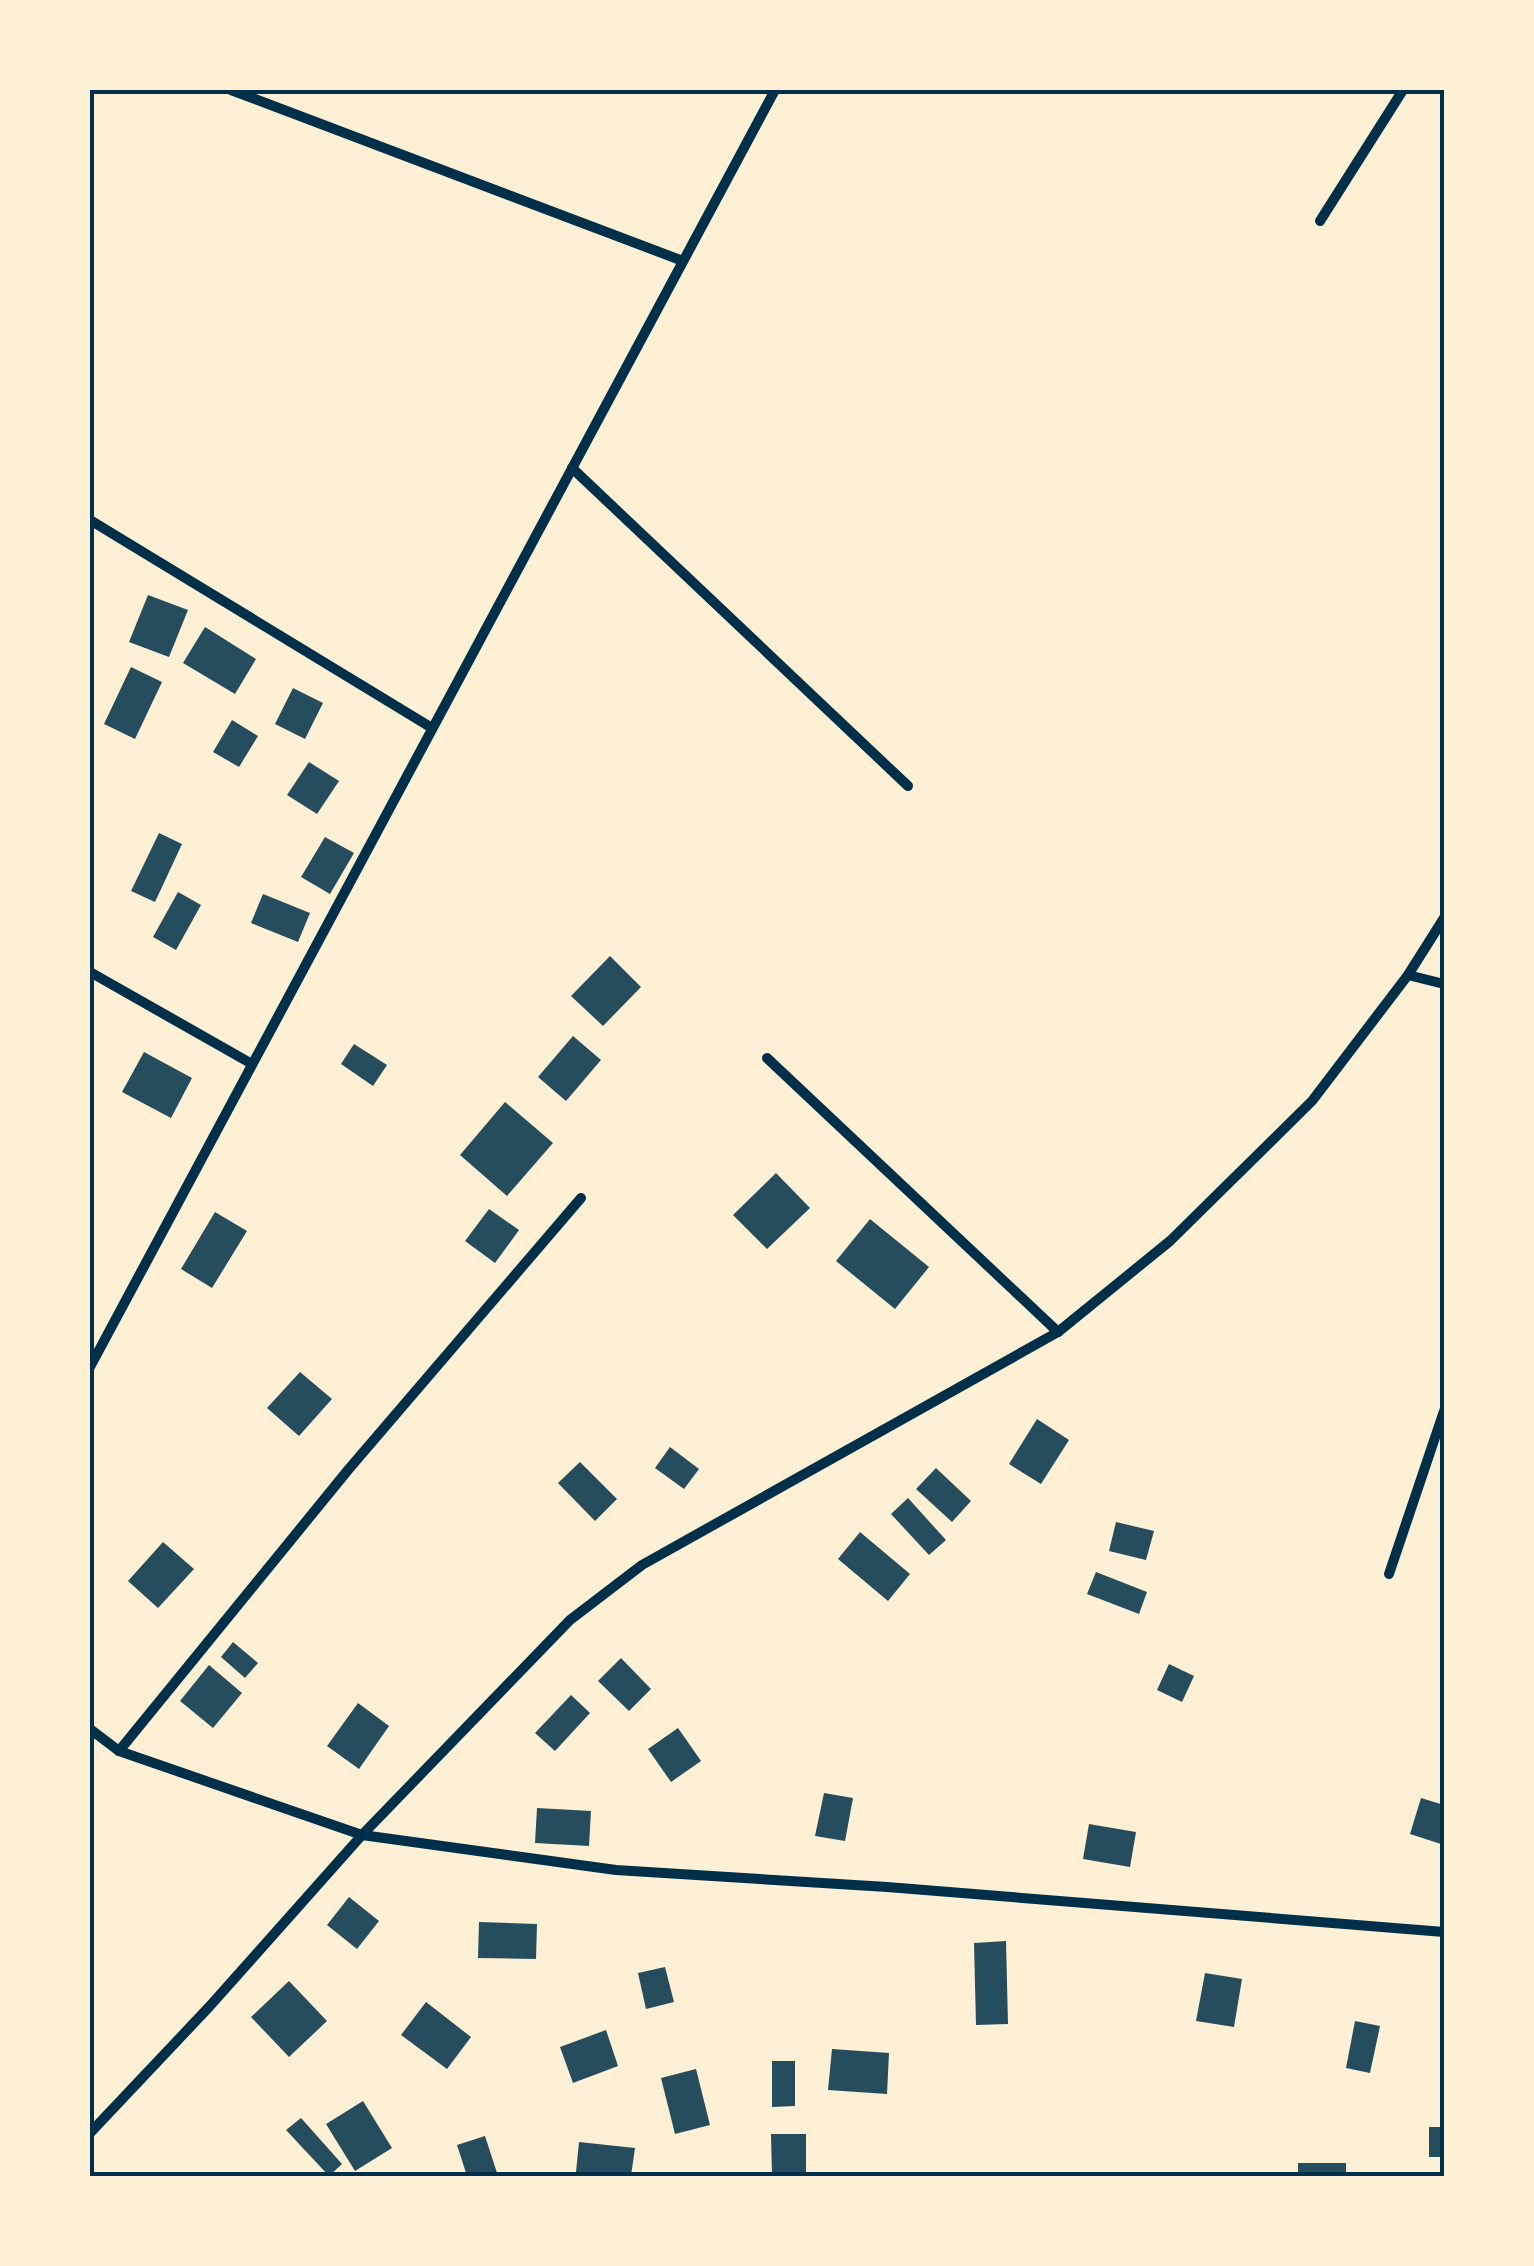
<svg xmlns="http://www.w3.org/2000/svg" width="1534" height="2266" viewBox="0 0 1534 2266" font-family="'Source Sans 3',sans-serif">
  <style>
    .building { fill: #264d5e }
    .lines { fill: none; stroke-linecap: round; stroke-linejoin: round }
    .minor { stroke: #003049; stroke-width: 10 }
    .neatline { fill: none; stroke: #003049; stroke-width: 4 }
  </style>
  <rect width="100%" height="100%" fill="#fdf0d5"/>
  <!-- building -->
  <g class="building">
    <path d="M148,595L188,610L169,657L129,642Z"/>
    <path d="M205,627L256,659L235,694L183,663Z"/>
    <path d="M131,667L162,682L135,739L104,724Z"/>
    <path d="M293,688L323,703L305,739L275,724Z"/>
    <path d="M232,720L258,736L239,767L213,752Z"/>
    <path d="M309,762L339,781L317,814L287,795Z"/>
    <path d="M159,833L182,844L155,902L131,891Z"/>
    <path d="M325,837L354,853L330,894L301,877Z"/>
    <path d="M178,892L201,905L176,950L153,937Z"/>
    <path d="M263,894L310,913L298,942L251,923Z"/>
    <path d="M610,956L641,987L603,1026L571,996Z"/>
    <path d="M573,1036L601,1060L566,1101L538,1077Z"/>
    <path d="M354,1044L387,1065L373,1086L341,1064Z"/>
    <path d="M144,1052L192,1078L171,1118L122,1092Z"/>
    <path d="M505,1102L553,1143L507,1196L460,1155Z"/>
    <path d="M776,1173L810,1208L767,1249L733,1215Z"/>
    <path d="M489,1209L519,1230L495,1263L465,1241Z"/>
    <path d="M215,1212L247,1231L212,1288L181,1269Z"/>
    <path d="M870,1219L929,1267L895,1309L836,1261Z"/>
    <path d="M300,1372L332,1399L299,1436L267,1408Z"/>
    <path d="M1037,1419L1069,1440L1041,1484L1009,1464Z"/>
    <path d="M670,1447L699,1469L684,1489L655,1468Z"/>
    <path d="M580,1462L617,1499L595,1521L558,1483Z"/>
    <path d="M936,1468L971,1501L952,1522L916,1489Z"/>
    <path d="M908,1498L946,1540L929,1555L891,1514Z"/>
    <path d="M1116,1522L1154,1531L1146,1560L1109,1551Z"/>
    <path d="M860,1532L910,1574L888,1601L838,1559Z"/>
    <path d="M163,1542L194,1569L158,1608L128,1581Z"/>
    <path d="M1096,1572L1147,1592L1139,1614L1087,1594Z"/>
    <path d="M233,1642L258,1663L245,1678L221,1657Z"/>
    <path d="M621,1658L651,1689L629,1711L598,1681Z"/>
    <path d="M1169,1664L1194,1676L1182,1702L1157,1690Z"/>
    <path d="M209,1665L242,1693L213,1728L180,1701Z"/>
    <path d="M571,1695L590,1713L555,1751L535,1733Z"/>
    <path d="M358,1703L389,1726L359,1769L327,1746Z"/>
    <path d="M678,1728L701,1761L671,1782L648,1749Z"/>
    <path d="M824,1793L853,1798L845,1841L815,1836Z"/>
    <path d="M1421,1798L1444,1805V1845L1410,1834Z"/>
    <path d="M537,1808L591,1811L589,1846L535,1843Z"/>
    <path d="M1089,1824L1136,1832L1130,1867L1083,1859Z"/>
    <path d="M349,1897L379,1921L357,1949L327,1925Z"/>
    <path d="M479,1922L537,1924L536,1959L478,1958Z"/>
    <path d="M1006,1941L1008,2024L976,2025L974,1943Z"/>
    <path d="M665,1967L674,2002L646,2009L638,1973Z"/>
    <path d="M1205,1973L1242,1979L1234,2027L1196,2021Z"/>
    <path d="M289,1981L327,2021L289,2057L251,2017Z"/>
    <path d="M426,2002L471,2037L447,2069L401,2035Z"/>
    <path d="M1355,2021L1380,2026L1370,2073L1346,2068Z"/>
    <path d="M606,2030L618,2066L573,2083L560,2047Z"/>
    <path d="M832,2049L889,2053L887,2094L828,2090Z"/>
    <path d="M772,2061H795V2106L772,2107Z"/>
    <path d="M696,2069L710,2125L675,2134L661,2078Z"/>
    <path d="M363,2101L392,2148L355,2171L326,2124Z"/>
    <path d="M301,2118L342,2164L329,2176L286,2130Z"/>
    <rect x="1429" y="2127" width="15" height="30"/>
    <path d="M771,2134H806V2176H772Z"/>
    <path d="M485,2136L498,2176H467L457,2145Z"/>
    <path d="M579,2142L635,2148L631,2176L576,2172Z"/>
    <rect x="1298" y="2163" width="48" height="13"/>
  </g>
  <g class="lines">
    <!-- minor -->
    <g class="minor">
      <path d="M231,90L683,261"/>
      <path d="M1320,221L1403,90"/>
      <path d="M572,468L908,786"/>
      <path d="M90,520L432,728"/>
      <path d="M90,972L252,1064"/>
      <path d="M1408,975L1444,984"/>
      <path d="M767,1058L1058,1332"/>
      <path d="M90,1367L775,90"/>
      <path d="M1389,1574L1444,1411"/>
      <path d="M90,1729L119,1751L362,1835L616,1870L887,1887L1444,1932"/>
      <path d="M119,1751L348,1470L581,1198"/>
      <path d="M90,2133L209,2007L362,1835L570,1620L642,1565L1058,1332L1170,1241L1312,1101L1408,975L1444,918"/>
    </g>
  </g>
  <!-- border -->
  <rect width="1534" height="2266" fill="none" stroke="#fdf0d5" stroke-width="185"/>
  <rect x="92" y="92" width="1350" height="2082" class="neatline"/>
</svg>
